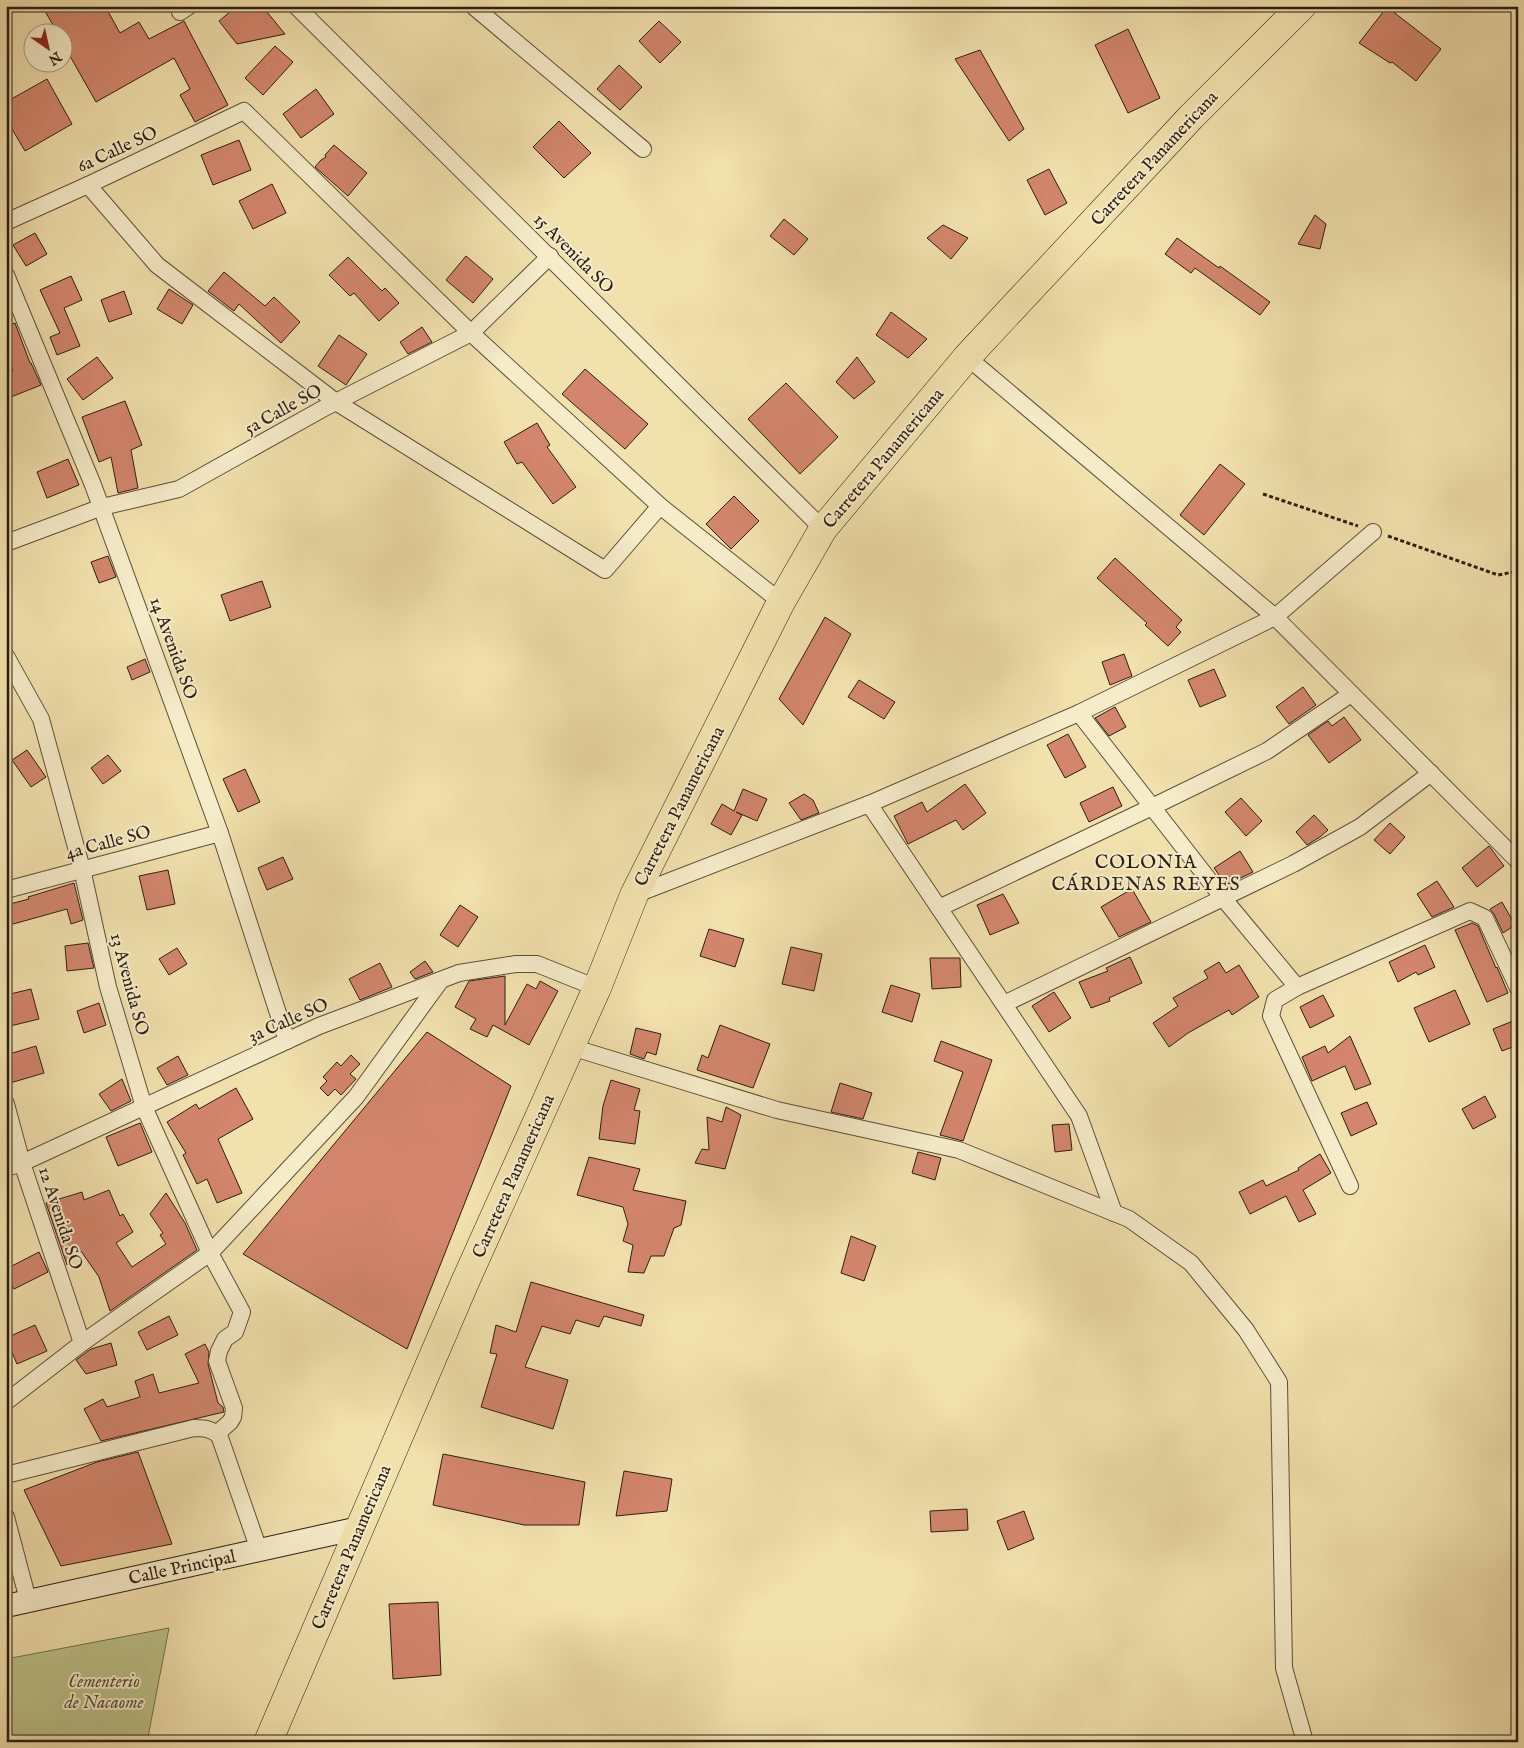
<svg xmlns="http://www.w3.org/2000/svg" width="1524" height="1748" viewBox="0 0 1524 1748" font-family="'IM FELL English',serif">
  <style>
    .green { fill: #bcc289; stroke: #74704e }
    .building { fill: #d3866d; stroke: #2b1e12 }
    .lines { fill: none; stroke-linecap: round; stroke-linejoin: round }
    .street-casing { stroke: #5c4f39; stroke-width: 18 }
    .secondary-casing { stroke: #2b1e12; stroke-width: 24 }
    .highway-casing { stroke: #2b1e12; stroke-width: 29 }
    .path { stroke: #2b1e12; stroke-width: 3; stroke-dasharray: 4 2.5; stroke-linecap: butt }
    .street { stroke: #f6ecca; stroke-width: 16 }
    .secondary { stroke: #f6ecca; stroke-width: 22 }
    .highway { stroke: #f1e1ad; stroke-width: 28 }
    .labels { text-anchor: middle; stroke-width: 4; stroke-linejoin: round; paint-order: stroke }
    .street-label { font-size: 18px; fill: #2b1e12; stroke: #f6ecca }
    .park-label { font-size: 18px; font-style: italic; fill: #564f36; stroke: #f6ecca }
    .neighbourhood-label { font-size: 19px; letter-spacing: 1px; fill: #2b1e12; stroke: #f6ecca }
  </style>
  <rect width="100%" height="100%" fill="#f1e1ad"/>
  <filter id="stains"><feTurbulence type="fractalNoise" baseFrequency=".004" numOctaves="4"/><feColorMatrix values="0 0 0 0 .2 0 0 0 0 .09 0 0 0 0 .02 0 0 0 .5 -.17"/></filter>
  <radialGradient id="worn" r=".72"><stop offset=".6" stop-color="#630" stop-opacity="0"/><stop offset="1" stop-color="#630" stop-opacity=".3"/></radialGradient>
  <!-- green -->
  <path class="green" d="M169,1628L147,1742H6V1659Z"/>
  <!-- building -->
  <g class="building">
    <path d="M42,6H105L120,33L139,22L149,39L184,21L228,105L195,122L180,95L190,89L174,58L96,102L62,42V32H57Z"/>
    <path d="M237,6H262L285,34L237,44L219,21Z"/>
    <path d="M1387,7L1441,49L1416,81L1392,62L1390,63L1359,43Z"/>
    <path d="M659,21L681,42L660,63L639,41Z"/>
    <path d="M1128,29L1160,98L1128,113L1095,45Z"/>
    <path d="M275,46L293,62L263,95L245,78Z"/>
    <path d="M980,50L1024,129L1009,141L955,59Z"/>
    <path d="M619,65L642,87L620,110L597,89Z"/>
    <path d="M47,79L72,124L25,151L6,119V102Z"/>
    <path d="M316,89L334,114L301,138L283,114Z"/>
    <path d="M559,121L591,153L564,178L533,147Z"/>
    <path d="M239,140L251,170L213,185L201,155Z"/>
    <path d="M334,145L367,173L348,196L315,167L321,160L326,157L325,155Z"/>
    <path d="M1049,169L1067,203L1045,215L1027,180Z"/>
    <path d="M272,184L286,213L253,229L239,201Z"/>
    <path d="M1315,215L1326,224L1320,249L1298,244Z"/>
    <path d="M784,219L808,239L794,255L770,236Z"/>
    <path d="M943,225L968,238L951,259L927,238Z"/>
    <path d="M35,233L47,254L26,266L13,245Z"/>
    <path d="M1177,238L1219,268L1220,266L1270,302L1260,315L1195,268L1191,273L1165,254Z"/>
    <path d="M466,256L493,279L473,303L446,280Z"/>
    <path d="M348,257L382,291L385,288L399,303L379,321L354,293L350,296L329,275Z"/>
    <path d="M224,272L265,306L274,297L300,322L281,343L239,304L234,311L208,291Z"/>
    <path d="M71,276L82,300L64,308L80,346L57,355L50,337L60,333L40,290Z"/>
    <path d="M169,289L193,305L182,324L157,309Z"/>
    <path d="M124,291L132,314L109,322L101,300Z"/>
    <path d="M891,312L927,339L908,358L876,335Z"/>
    <path d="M15,323L30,363H31L41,385L6,399V374L13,371L6,349V326Z"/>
    <path d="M422,327L432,342L408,354L400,342Z"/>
    <path d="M339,335L367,354L346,385L318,366Z"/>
    <path d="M97,357L113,378L83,400L67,379Z"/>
    <path d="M857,357L875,382L854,399L836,382Z"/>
    <path d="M585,369L648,424L625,449L562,394Z"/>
    <path d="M786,383L838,437L800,474L748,419Z"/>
    <path d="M125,401L142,445L131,450L138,488L118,493L111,457L99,462L82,417Z"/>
    <path d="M537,423L550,445L547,447L576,487L553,504L522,462L517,464L504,442Z"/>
    <path d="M68,459L79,485L47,498L37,472Z"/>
    <path d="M1220,464L1245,484L1204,535L1180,515Z"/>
    <path d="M734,496L759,521L731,549L706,524Z"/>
    <path d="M108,556L116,577L99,583L91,562Z"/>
    <path d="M1115,558L1182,620L1176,627L1181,632L1168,646L1145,625L1147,623L1097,578Z"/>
    <path d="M262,581L271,607L230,621L221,595Z"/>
    <path d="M825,617L851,634L803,725L779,699Z"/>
    <path d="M1124,654L1132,676L1110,685L1102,662Z"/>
    <path d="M145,659L150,672L132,680L127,667Z"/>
    <path d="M1214,669L1226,696L1200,707L1188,680Z"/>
    <path d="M859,680L895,702L884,719L848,697Z"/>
    <path d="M1303,687L1316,705L1289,724L1276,707Z"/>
    <path d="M1115,707L1126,727L1109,736L1095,718Z"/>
    <path d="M1344,717L1361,740L1329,763L1308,735L1328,721L1332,726Z"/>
    <path d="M1068,734L1086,767L1065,778L1047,745Z"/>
    <path d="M27,750L46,777L31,787L12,760Z"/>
    <path d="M108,755L121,771L103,784L91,768Z"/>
    <path d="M245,769L260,802L238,812L223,779Z"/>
    <path d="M965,784L986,813L963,830L956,820L908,844L894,816L922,802L927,812Z"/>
    <path d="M1113,787L1122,806L1089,822L1080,803Z"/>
    <path d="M743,789L767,799L757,821L736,812L742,815L731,835L711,824L722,804L734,811Z"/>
    <path d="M804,794L813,800L819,813L801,820L789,803Z"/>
    <path d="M1241,798L1262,821L1246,836L1225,812Z"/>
    <path d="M1314,815L1328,830L1320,837L1307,845L1296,832Z"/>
    <path d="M1390,823L1405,837L1390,854L1374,840Z"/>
    <path d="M1489,846L1504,866L1477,887L1462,868Z"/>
    <path d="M1240,851L1253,872L1226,885L1214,868Z"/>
    <path d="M283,857L293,879L267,890L258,868Z"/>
    <path d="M168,870L175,904L147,910L139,876Z"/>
    <path d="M1437,881L1454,907L1432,917L1417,894Z"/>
    <path d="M74,883L83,920L71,924L67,909L6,926V905L29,899L28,897Z"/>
    <path d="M1132,889L1151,922L1119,937L1101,907Z"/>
    <path d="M1003,894L1019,923L990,935L977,905Z"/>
    <path d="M1502,902L1515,925L1503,933L1494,914L1490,909Z"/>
    <path d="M460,905L478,917L458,947L440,935Z"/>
    <path d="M1472,923L1478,926L1496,968L1497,967L1508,993L1487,1002L1455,930Z"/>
    <path d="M709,929L744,939L735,967L700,956Z"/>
    <path d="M88,943L94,968L67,971L65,946Z"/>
    <path d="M1425,945L1435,967L1418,975L1416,972L1398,982L1389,962Z"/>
    <path d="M791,947L822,954L814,991L782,984Z"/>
    <path d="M177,948L187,964L169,975L159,959Z"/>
    <path d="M1130,957L1142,983L1109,998L1110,1001L1091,1008L1079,982L1108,971L1106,968Z"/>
    <path d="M930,958H960L961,987L932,989Z"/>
    <path d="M425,961L433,972L415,979L410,972Z"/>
    <path d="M1219,962L1226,973L1239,965L1259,997L1232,1015L1229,1010L1188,1033L1169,1047L1153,1023L1178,1006L1173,998L1208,978L1204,971Z"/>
    <path d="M380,963L392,987L360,1000L349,979Z"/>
    <path d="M505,976V1025L527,984L536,989L540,981L558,991L529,1045L493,1025L487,1037L470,1029L476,1019L455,1007L469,981Z"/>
    <path d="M891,985L920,994L912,1022L882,1012Z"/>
    <path d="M31,989L39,1019L6,1027V995Z"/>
    <path d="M1455,990L1470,1024L1429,1042L1414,1008Z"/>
    <path d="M1054,992L1071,1018L1049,1032L1032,1006Z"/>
    <path d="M1323,995L1334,1016L1310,1028L1300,1007Z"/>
    <path d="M99,1003L106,1025L84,1033L77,1011Z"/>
    <path d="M1518,1019V1045L1502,1051L1493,1029Z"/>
    <path d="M720,1025L770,1044L753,1088L697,1070L702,1055L708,1058Z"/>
    <path d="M636,1028L661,1034L656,1055L647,1052L644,1059L630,1054Z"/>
    <path d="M427,1032L511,1086L407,1349L243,1254Z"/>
    <path d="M1350,1036L1371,1084L1355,1090L1345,1066L1312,1081L1302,1057L1325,1046L1328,1053Z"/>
    <path d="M941,1041L992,1060L963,1141L940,1135L963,1072L934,1061Z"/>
    <path d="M36,1046L44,1073L10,1083L6,1070V1055Z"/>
    <path d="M351,1055L360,1064L350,1074L356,1079L341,1095L335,1089L328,1096L320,1088L327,1081L323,1077L337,1062L341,1066Z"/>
    <path d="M178,1056L188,1075L167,1085L157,1068Z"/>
    <path d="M122,1079L131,1101L111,1111L99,1094Z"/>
    <path d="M611,1080L640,1089L634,1110L640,1111L635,1144L599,1139L603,1106Z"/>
    <path d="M840,1083L872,1093L863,1119L831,1112Z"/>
    <path d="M236,1088L253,1119L218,1139L242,1193L217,1203L207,1179L197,1184L183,1155L186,1153L167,1122L196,1104L199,1109Z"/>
    <path d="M1485,1096L1496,1117L1473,1129L1462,1109Z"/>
    <path d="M1367,1102L1377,1124L1351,1136L1341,1113Z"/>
    <path d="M726,1107L741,1115L725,1169L695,1163L702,1149L709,1150L707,1117L722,1122Z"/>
    <path d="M140,1123L152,1152L118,1166L106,1137Z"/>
    <path d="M1069,1124L1072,1150L1055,1152L1052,1125Z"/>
    <path d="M918,1152L941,1158L935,1180L912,1173Z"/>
    <path d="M1320,1154L1331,1173L1303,1190L1316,1214L1299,1222L1286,1196L1250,1214L1239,1192L1263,1180L1266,1186L1299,1170L1298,1168Z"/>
    <path d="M589,1157L640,1169L633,1190L686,1201L681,1225L674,1228L664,1256H651L644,1273L628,1272L633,1245L623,1241L628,1224L623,1207L577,1195Z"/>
    <path d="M109,1190L120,1216L123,1214L133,1232L116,1243L132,1267L166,1244L160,1235L163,1233L150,1214L166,1193L185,1223L197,1250L110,1311L99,1277L81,1251L67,1265L46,1203L82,1192L84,1200Z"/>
    <path d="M851,1236L876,1246L864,1281L841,1273Z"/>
    <path d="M39,1252L48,1272L14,1289L6,1274V1269Z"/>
    <path d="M531,1282L644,1315L641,1326L604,1316L599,1327L576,1320L570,1334L542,1326L525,1367L568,1380L553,1429L481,1407L497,1354L490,1353L496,1325L516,1332Z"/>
    <path d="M169,1316L178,1335L147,1350L138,1332Z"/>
    <path d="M35,1325L47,1351L17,1364L6,1338Z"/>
    <path d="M111,1343L117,1365L86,1374L76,1360L91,1349Z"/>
    <path d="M205,1344L209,1352L208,1364L218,1403L223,1407L224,1412L101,1441L84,1409L103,1399L107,1407L140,1397L135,1381L153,1374L159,1393L199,1383L185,1354Z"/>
    <path d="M138,1452L172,1544L61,1566L24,1490L97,1462Z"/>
    <path d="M443,1454L585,1482L579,1525H524L433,1505Z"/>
    <path d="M624,1471L672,1479L667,1511L616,1516Z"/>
    <path d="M967,1509L968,1530L931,1532L930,1511Z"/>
    <path d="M1024,1511L1034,1539L1008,1550L997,1521Z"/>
    <path d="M438,1602L441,1675L393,1679L389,1604Z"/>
  </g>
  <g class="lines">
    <defs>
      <g id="street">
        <path d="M296,6L823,529"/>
        <path d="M473,6L643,149"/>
        <path d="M180,12L189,6"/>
        <path d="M88,185L157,265L336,402L605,570L660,506"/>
        <path d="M6,222L88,185L244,111L471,333L660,506L781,602"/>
        <path d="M6,275L93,485L220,833L287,1041"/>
        <path d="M967,357L1275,617L1518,861"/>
        <path d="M6,543L102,507L179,489L326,407L471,333L550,256"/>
        <path d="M6,656L41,719L82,869L108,987L144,1107L210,1253L242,1312L235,1332L225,1339L219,1351L217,1361L234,1408L233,1417L230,1422L222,1429L219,1435L259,1550"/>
        <path d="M1079,713L1223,898L1297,987"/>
        <path d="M869,804L1079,1116L1114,1213"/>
        <path d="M6,890L220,833"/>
        <path d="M634,895L869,804L1079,713L1275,617L1373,532"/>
        <path d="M939,908L1152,807L1267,751L1351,694"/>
        <path d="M1004,1004L1293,864L1360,827L1431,773"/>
        <path d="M571,1047L777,1110L959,1150L1129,1219L1191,1263L1246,1330L1279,1382L1284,1668L1305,1742"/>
        <path d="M6,1104L22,1163L82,1343"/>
        <path d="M6,1168L22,1163L319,1026L459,973L516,964H537L597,988"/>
        <path d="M1350,1186L1271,1016L1275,1000L1297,987L1470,911L1485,918L1518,988"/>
        <path d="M6,1402L82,1343L210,1253L356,1097L441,980"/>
        <path d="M6,1475L194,1428C205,1428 211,1429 219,1435"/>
        <path d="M6,1517L28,1600"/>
      </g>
      <path id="secondary" d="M6,1606L359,1528"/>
      <path id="highway" d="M268,1742L465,1282L597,988L634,895L781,602L823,529L967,357L1191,117L1302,6"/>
    </defs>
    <!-- street casing -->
    <use href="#street" class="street-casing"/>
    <!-- secondary casing -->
    <use href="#secondary" class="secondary-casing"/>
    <!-- highway casing -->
    <use href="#highway" class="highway-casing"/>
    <!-- path -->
    <g class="path">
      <path d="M1263,494L1358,526"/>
      <path d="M1388,536L1498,575L1518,571"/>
    </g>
    <!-- street -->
    <use href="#street" class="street"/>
    <!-- secondary -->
    <use href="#secondary" class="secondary"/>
    <!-- highway -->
    <use href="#highway" class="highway"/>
  </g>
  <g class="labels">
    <!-- street labels -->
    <g class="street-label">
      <text transform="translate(117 149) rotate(-25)" y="6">6a Calle SO</text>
      <text transform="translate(1154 158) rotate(-47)" y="6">Carretera Panamericana</text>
      <text transform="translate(574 253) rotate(45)" y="6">15 Avenida SO</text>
      <text transform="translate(283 409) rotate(-29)" y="6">5a Calle SO</text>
      <text transform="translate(883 458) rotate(-50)" y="6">Carretera Panamericana</text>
      <text transform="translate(174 648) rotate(70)" y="6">14 Avenida SO</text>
      <text transform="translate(679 806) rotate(-63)" y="6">Carretera Panamericana</text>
      <text transform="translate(108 842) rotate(-15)" y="6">4a Calle SO</text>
      <text transform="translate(130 984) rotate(75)" y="6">13 Avenida SO</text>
      <text transform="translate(288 1020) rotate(-24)" y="6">3a Calle SO</text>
      <text transform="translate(513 1176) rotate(-66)" y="6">Carretera Panamericana</text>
      <text transform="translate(61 1218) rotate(72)" y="6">12 Avenida SO</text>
      <text transform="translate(351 1547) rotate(-67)" y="6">Carretera Panamericana</text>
      <text transform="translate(182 1567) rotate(-12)" y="6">Calle Principal</text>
    </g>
    <!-- park labels -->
    <g class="park-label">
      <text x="104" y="1687">Cementerio<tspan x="104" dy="21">de Nacaome</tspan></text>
    </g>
    <!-- neighbourhood labels -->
    <g class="neighbourhood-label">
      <text x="1146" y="868">COLONIA<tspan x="1146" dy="22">CÁRDENAS REYES</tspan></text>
    </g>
  </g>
  <!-- margin -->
  <rect width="1524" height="1748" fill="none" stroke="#f1e1ad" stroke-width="25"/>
  <rect x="8" y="8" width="1509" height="1733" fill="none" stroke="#2b1e12" stroke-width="2.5"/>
  <rect x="12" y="12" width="1499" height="1723" fill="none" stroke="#2b1e12"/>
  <!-- north arrow -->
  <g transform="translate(48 48) rotate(146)"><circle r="24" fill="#f6ecca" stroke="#a59a80"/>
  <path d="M0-4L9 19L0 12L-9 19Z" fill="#8f2418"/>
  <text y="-8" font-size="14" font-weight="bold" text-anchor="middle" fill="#2b1e12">N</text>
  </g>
  <rect width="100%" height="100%" filter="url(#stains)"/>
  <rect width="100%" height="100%" fill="url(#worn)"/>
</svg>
